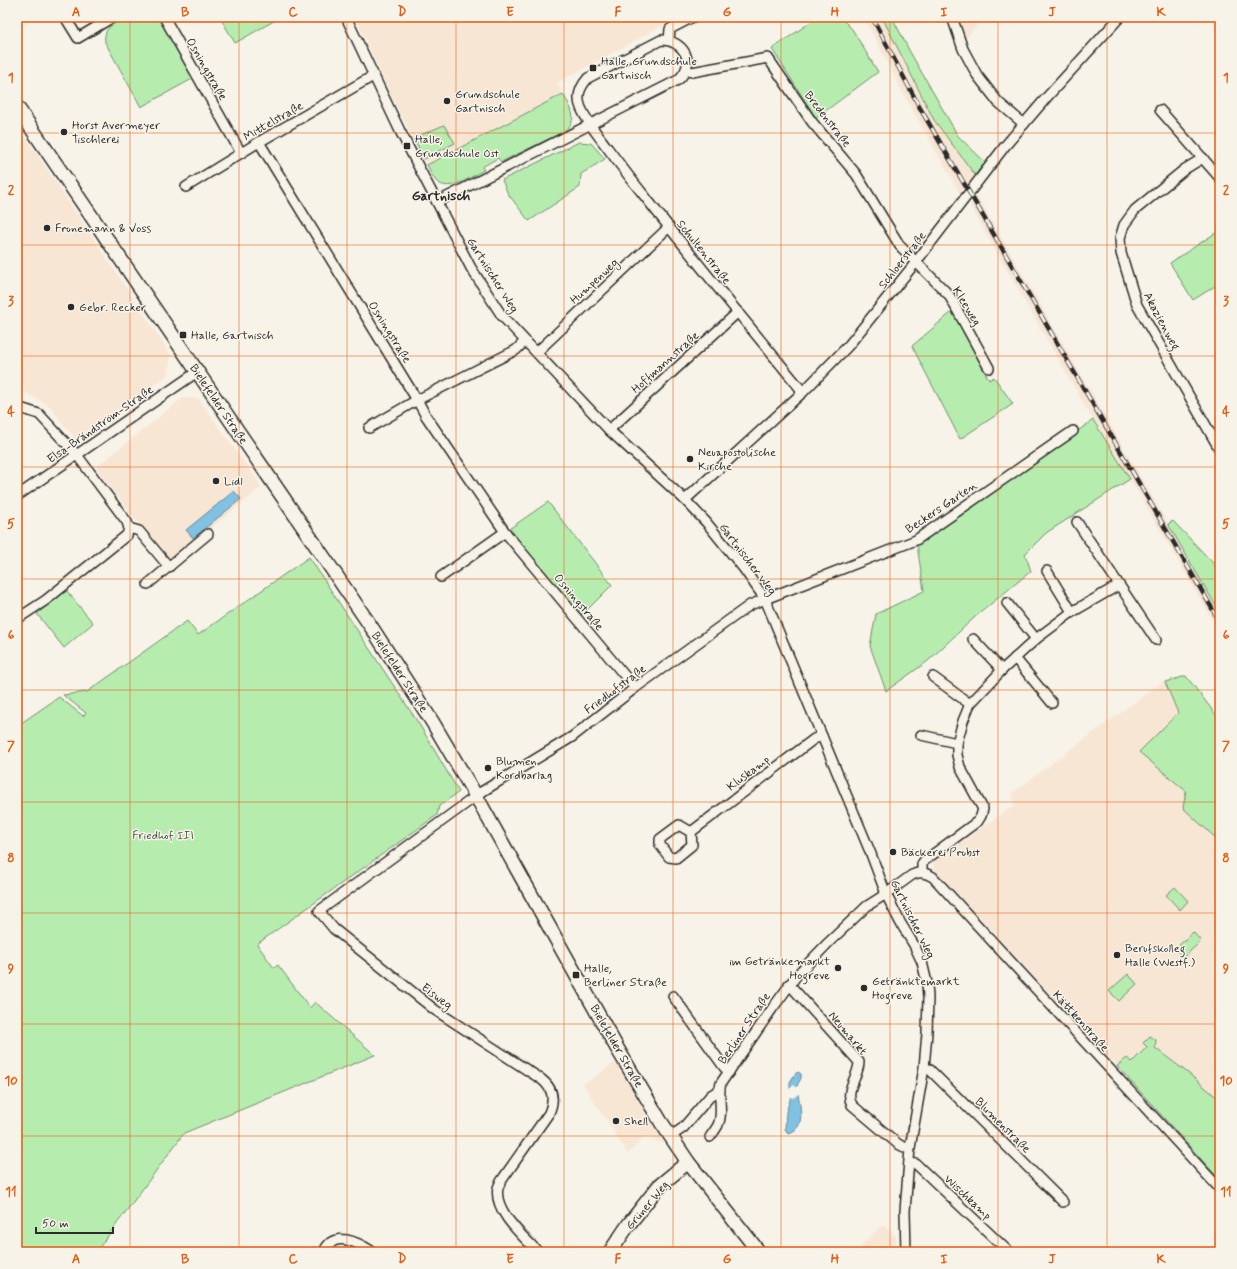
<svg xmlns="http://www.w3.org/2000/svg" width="1237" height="1269" viewBox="0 0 1237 1269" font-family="Mynerve,sans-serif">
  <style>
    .built { fill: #f8e6d5 }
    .green { fill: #b6edaf; stroke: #708c6d }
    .water { fill: #81c2e2; stroke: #5f8699 }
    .pier { fill: #f7f3e8 }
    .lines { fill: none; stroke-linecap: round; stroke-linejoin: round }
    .street-casing { stroke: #2b2b2b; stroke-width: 12 }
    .secondary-casing { stroke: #2b2b2b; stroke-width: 16 }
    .street { stroke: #f7f3e8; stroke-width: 9 }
    .secondary { stroke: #f7f3e8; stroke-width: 13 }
    .rail-casing { stroke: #2b2b2b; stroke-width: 4.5 }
    .rail { stroke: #f7f3e8; stroke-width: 3; stroke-dasharray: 9; stroke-linecap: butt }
    .grid { fill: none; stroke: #e8590c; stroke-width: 1; stroke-opacity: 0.55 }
    .poi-dot { fill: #2b2b2b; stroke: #f7f3e8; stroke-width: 1.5 }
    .labels { text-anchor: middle; stroke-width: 3; stroke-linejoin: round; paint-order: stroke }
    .poi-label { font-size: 12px; fill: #2b2b2b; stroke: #f7f3e8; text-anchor: start }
    .street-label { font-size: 12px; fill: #2b2b2b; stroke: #f7f3e8 }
    .park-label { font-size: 12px; fill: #475245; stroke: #f7f3e8 }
    .quarter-label { font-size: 14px; font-weight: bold; fill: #2b2b2b; stroke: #f7f3e8 }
    .neatline { fill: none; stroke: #e8590c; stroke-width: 1.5 }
    .grid-label { font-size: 13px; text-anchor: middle; font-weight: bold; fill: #e8590c }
  </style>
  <rect width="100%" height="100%" fill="#f7f3e8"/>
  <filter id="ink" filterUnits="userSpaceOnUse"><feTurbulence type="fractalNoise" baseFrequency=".025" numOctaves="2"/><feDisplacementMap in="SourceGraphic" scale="8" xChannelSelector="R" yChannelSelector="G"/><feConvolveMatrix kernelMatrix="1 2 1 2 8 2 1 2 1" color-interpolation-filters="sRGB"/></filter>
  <g filter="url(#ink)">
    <!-- built -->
    <g class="built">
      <path d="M355,17H679L557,83L572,113V122L567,129L501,162L498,158L482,167L484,170L455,185L447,186L439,184L433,177L389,92Z"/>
      <path d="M864,17H882L934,120L975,175L960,193L904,95Z"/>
      <path d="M958,17H978L980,22L966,38Z"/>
      <path d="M27,139L171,355L167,376L75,439L49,405L26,394L17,380V147Z"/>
      <path d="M977,196L1220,613V633L1130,479L1093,420L970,206Z"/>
      <path d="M183,398H198L262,487L174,558L165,556L113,491L96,467Z"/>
      <path d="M1186,676L1220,720V1100L1188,1073L1155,1048L1147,1047L1132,1062L1127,1058L1117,1066L938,873L934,867V864L937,858L1015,805L1012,793L1162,682Z"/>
      <path d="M616,1062L664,1144L646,1137L643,1138L628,1154L583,1084Z"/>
      <path d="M883,1224L896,1236L897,1252H855Z"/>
    </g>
    <!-- green -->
    <g class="green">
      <path d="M126,17H158L194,78L141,107L105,42C103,27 114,24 126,17Z"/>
      <path d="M220,17H278L279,18L235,43Z"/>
      <path d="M818,17H840L852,29L878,72L816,118L772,49Z"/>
      <path d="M882,17H892L910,52L958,136L985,162L975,175L934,120Z"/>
      <path d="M563,94C571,108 580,120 563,132L501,162L498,158L482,167L484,170C472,176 449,194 436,181C432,177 430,170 427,165Z"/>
      <path d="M444,125L455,143L424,159L414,138Z"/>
      <path d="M579,142L591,143L605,159L581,174L580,187L529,221L508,194L502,180Z"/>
      <path d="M1220,230V283L1193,300L1170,263Z"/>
      <path d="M953,311L989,380L994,377L1013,404L960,439L912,346Z"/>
      <path d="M1093,420L1130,479L1046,533L1025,554L1031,571L975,617L928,661L886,691L870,646L876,614L924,591L917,545L969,510Z"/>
      <path d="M548,502L612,585L582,615L509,529Z"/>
      <path d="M1173,521L1213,563L1220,575V613L1168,524Z"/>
      <path d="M309,557L419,724L459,792L439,806L437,815L257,944L274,968L278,965L310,1008L315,1002L375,1055L184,1133L96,1252H17V726L59,697L83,716L86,713L63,695L87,692L187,621L198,635Z"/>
      <path d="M66,590L93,623L64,648L37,614Z"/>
      <path d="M1186,676L1220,720V842L1183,808L1186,791L1139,752L1178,713L1165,682Z"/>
      <path d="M1175,887L1188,901L1180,910L1166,895Z"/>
      <path d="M1193,932L1201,941L1183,958L1175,949Z"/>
      <path d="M1128,974L1137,984L1119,1001L1109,991Z"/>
      <path d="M1150,1036L1156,1040L1155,1048L1188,1073L1220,1100V1180L1117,1066L1127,1058L1132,1062L1147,1047L1143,1043Z"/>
    </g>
    <!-- water -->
    <g class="water">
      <path d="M234,491L241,499L193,538L186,530Z"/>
      <path d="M798,1072L801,1074C802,1081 798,1081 797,1087C798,1100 809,1129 788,1133L785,1129L786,1112L790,1100V1082L795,1074Z"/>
    </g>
    <!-- pier -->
    <path class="pier" d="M794,1085L796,1087L800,1085L799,1087L800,1093L793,1098L791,1097L788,1100V1090Z"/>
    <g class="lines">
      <defs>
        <g id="street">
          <path d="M65,17L78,38L113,17"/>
          <path d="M164,17L241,153"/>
          <path d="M346,17L400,131L471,268L502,316L609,430L685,500L706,522L744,569L765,599L871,854L886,894L900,922L914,945L922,962L927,983L928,998L927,1033L924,1068L910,1148L905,1211L906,1252"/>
          <path d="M952,17L963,49L977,75L998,102L1024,124"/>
          <path d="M669,40L670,29L693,17"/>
          <path d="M686,70L692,72L768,58L812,122L856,174L900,246L949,295L989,368"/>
          <path d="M1160,110L1220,178"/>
          <path d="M259,142L417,400L426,416L505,532L635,688"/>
          <path d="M1203,158L1185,169L1135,210L1124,225L1120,238L1121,253L1137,305L1220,450"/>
          <path d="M186,187L259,142L373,76"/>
          <path d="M437,202L678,80C697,63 684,40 661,40L588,78C580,87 576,96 581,108C587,122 597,134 606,146C618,162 630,178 643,194C695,261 749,326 803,392"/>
          <path d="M537,352L669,227"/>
          <path d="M17,407L39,414L77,455L127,522L129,528L127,535L46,600L17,619"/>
          <path d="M369,428L417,400L516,350L525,341"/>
          <path d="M609,430L738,312"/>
          <path d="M17,496L197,372"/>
          <path d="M685,500L803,392L848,346L916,262L1005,146L1047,97L1120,17"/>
          <path d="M1077,522L1156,640"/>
          <path d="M129,528L139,531L169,567"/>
          <path d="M1047,571L1072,612"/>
          <path d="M441,577L505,532"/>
          <path d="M148,584L208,534"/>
          <path d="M1007,603L1036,639"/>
          <path d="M973,639L1002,670"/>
          <path d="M1015,658L1052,703"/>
          <path d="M933,677L970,704"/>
          <path d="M921,735L957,743"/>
          <path d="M679,825L691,832L692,845L676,858L669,857L660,845V839Z"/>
          <path d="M691,832L814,739L822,736"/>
          <path d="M922,872V864L924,861L978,821L981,816L983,809L960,767L957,755V743L963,721L970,704L1002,670L1036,639L1072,612L1119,585"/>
          <path d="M789,984L859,1062C859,1077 844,1089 852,1105L898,1144L904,1147L910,1148"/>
          <path d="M673,996L724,1067L729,1072"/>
          <path d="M924,1068L929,1069L1063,1202"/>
          <path d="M671,1136L683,1128L711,1095L719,1090"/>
          <path d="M710,1137C713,1133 716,1129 718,1125C724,1112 717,1096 721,1083L772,1009L797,975L828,943L867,906L886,894L912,875C920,871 926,873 933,877L1220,1189"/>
          <path d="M909,1163L916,1164L1009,1252"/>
          <path d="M324,1252C333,1229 359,1243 373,1252"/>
          <path d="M538,1252C524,1237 493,1211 498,1188C499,1184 502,1180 504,1177L549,1113C555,1099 553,1088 541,1079L435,1010L334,929L319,911L483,791L572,737L635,688L750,605L916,540L1073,431"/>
        </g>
        <g id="secondary">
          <path d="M17,107L372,628L433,723L476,796L617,1048L661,1122L688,1162L759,1252"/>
          <path d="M610,1252L629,1224L659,1186L688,1162"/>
        </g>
      </defs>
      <!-- street casing -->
      <use href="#street" class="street-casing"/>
      <!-- secondary casing -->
      <use href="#secondary" class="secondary-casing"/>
      <!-- street -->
      <use href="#street" class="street"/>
      <!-- secondary -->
      <use href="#secondary" class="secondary"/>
      <defs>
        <path id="rail" d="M872,17L920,108L1220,622"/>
      </defs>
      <!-- rail casing -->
      <use href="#rail" class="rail-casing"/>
      <!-- rail -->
      <use href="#rail" class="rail"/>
    </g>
  </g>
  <!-- grid -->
  <path class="grid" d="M130,17V1252M239,17V1252M347,17V1252M456,17V1252M564,17V1252M673,17V1252M781,17V1252M890,17V1252M998,17V1252M1107,17V1252M17,133H1220M17,245H1220M17,356H1220M17,467H1220M17,579H1220M17,690H1220M17,802H1220M17,913H1220M17,1024H1220M17,1136H1220"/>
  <!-- markers -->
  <g class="poi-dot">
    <rect x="589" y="64" width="8" height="8" rx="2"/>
    <circle cx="447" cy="101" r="4"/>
    <circle cx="64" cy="132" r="4"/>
    <rect x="403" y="142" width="8" height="8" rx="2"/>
    <circle cx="47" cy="228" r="4"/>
    <circle cx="71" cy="307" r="4"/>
    <rect x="179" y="331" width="8" height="8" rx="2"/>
    <circle cx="690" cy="459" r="4"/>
    <circle cx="216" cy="481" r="4"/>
    <circle cx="488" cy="768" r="4"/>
    <circle cx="893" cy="852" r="4"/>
    <circle cx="1117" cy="955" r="4"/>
    <circle cx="838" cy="968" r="4"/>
    <rect x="572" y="971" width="8" height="8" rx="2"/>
    <circle cx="864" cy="988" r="4"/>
    <circle cx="616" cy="1121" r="4"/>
  </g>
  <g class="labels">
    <!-- poi labels -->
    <g class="poi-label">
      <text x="601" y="65">Halle, Grundschule<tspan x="601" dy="14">Gartnisch</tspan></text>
      <text x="455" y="98">Grundschule<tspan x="455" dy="14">Gartnisch</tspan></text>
      <text x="72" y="129">Horst Avermeyer<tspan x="72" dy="14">Tischlerei</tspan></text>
      <text x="415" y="143">Halle,<tspan x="415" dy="14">Grundschule Ost</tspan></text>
      <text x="55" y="232">Fronemann &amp; Voss</text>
      <text x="79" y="311">Gebr. Recker</text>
      <text x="191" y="339">Halle, Gartnisch</text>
      <text x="698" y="456">Neuapostolische<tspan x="698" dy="14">Kirche</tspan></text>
      <text x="224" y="485">Lidl</text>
      <text x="496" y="765">Blumen<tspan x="496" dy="14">Kordbarlag</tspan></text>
      <text x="901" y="856">Bäckerei Probst</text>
      <text x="1125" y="952">Berufskolleg<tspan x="1125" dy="14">Halle (Westf.)</tspan></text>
      <text x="830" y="965" text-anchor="end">im Getränkemarkt<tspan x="830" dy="14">Hogreve</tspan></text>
      <text x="584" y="972">Halle,<tspan x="584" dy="14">Berliner Straße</tspan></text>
      <text x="872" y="985">Getränktemarkt<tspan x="872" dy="14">Hogreve</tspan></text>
      <text x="624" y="1125">Shell</text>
    </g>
    <!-- street labels -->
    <g class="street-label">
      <text transform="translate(207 69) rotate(60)" y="4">Osningstraße</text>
      <text transform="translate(828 119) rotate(52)" y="4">Bredenstraße</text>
      <text transform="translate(273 121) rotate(-30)" y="4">Mittelstraße</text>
      <text transform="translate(704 252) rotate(51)" y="4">Schultenstraße</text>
      <text transform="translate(902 260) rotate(-52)" y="4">Schloerstraße</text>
      <text transform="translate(493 275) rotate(58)" y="4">Gartnischer Weg</text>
      <text transform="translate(594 281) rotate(-43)" y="4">Humpenweg</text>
      <text transform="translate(967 306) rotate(58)" y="4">Kleeweg</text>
      <text transform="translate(1162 321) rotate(62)" y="4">Akazienweg</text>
      <text transform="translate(390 332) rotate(58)" y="4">Osningstraße</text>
      <text transform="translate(665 362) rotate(-42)" y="4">Hoffmannstraße</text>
      <text transform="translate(219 404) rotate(56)" y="4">Bielefelder Straße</text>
      <text transform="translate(100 424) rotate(-35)" y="4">Elsa-Brändström-Straße</text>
      <text transform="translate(941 507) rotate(-34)" y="4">Beckers Garten</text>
      <text transform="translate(748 559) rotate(53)" y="4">Gartnischer Weg</text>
      <text transform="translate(579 602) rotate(50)" y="4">Osningstraße</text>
      <text transform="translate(400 672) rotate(57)" y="4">Bielefelder Straße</text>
      <text transform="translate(615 689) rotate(-37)" y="4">Friedhofstraße</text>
      <text transform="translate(748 773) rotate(-37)" y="4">Kluskamp</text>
      <text transform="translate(913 919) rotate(64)" y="4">Gartnischer Weg</text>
      <text transform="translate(437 996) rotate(37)" y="4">Eisweg</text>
      <text transform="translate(1081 1021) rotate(48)" y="4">Kättkenstraße</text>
      <text transform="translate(744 1028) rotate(-56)" y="4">Berliner Straße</text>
      <text transform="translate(848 1033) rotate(50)" y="4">Neumarkt</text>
      <text transform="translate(617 1046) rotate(60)" y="4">Bielefelder Straße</text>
      <text transform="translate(1003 1125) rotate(45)" y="4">Blumenstraße</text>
      <text transform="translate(968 1197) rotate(43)" y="4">Wischkamp</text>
      <text transform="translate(647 1205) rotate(-50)" y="4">Grüner Weg</text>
    </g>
    <!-- park labels -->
    <g class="park-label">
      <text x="163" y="839">Friedhof III</text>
    </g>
    <!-- quarter labels -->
    <g class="quarter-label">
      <text x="441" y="200">Gartnisch</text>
    </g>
  </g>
  <!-- margin -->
  <rect width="1237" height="1269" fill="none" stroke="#f7f3e8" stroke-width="44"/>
  <!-- scale -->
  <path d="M36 1227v6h77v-6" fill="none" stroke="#2b2b2b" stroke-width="2"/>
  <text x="42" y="1227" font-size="12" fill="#2b2b2b" stroke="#f7f3e8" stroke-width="3" paint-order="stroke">50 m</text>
  <rect x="22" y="22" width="1193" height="1225" class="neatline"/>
  <g class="grid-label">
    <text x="76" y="16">A</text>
    <text x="185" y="16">B</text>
    <text x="293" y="16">C</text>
    <text x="402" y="16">D</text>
    <text x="510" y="16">E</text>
    <text x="618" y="16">F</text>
    <text x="727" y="16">G</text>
    <text x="835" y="16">H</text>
    <text x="944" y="16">I</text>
    <text x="1052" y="16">J</text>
    <text x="1161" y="16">K</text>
    <text x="11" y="82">1</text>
    <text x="1226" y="82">1</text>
    <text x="11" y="194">2</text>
    <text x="1226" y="194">2</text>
    <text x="11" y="305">3</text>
    <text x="1226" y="305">3</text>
    <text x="11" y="416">4</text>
    <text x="1226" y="416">4</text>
    <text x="11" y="528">5</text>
    <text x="1226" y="528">5</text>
    <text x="11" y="639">6</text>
    <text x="1226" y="639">6</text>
    <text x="11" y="750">7</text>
    <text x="1226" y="750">7</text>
    <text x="11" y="862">8</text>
    <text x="1226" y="862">8</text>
    <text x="11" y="973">9</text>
    <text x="1226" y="973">9</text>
    <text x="11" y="1085">10</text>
    <text x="1226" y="1085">10</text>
    <text x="11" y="1196">11</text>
    <text x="1226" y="1196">11</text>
    <text x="76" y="1263">A</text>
    <text x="185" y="1263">B</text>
    <text x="293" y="1263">C</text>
    <text x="402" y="1263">D</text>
    <text x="510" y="1263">E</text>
    <text x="618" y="1263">F</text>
    <text x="727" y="1263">G</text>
    <text x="835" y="1263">H</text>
    <text x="944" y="1263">I</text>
    <text x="1052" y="1263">J</text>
    <text x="1161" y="1263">K</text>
  </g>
</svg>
